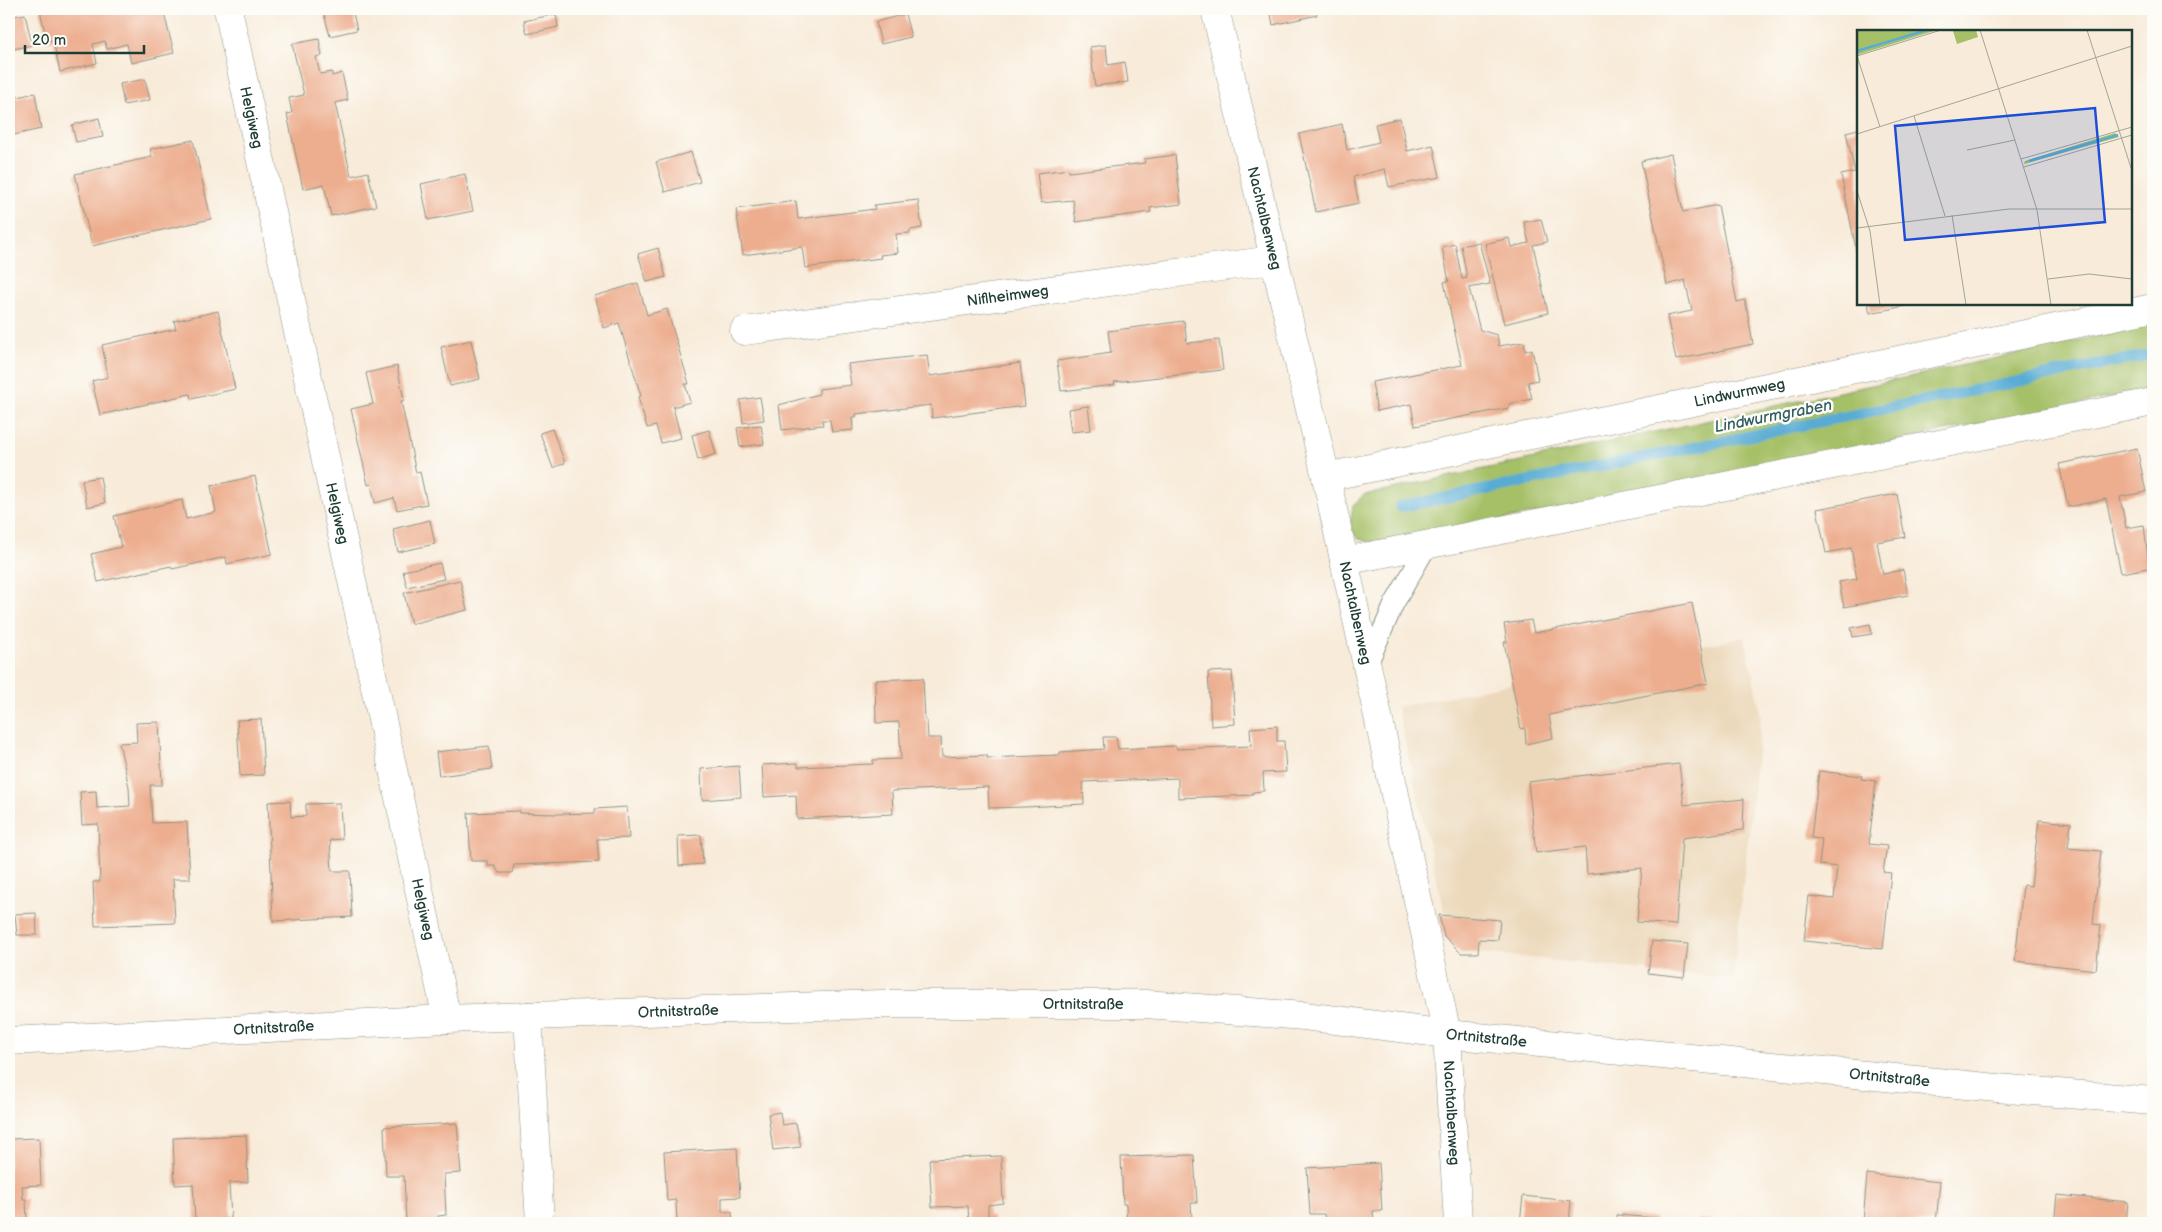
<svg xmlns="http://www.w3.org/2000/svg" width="2162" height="1232" viewBox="0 0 2162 1232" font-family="'Balsamiq Sans',sans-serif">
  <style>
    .built { fill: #ecd8ba }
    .green { fill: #a5c066; stroke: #627e4d }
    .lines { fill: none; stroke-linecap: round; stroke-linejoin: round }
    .stream { stroke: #59acd4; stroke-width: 11 }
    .building { fill: #edae8f }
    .service-casing { stroke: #8c9486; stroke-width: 21 }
    .minor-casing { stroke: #8c9486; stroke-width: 29 }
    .tertiary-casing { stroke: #8c9486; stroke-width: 29 }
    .service { stroke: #fff; stroke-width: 19 }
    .minor { stroke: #fff; stroke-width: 28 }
    .tertiary { stroke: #fff; stroke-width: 28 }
    .labels { text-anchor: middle; stroke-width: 5; stroke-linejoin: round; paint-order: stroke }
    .street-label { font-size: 15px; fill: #1f3d34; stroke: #fdfcf7 }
    .water-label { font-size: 16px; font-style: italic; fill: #305e64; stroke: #fdfcf7 }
    .inset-river { fill: none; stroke: #59acd4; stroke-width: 2.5 }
    .inset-road { fill: none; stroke: #a1a597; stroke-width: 1 }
    .view { fill: #1d4ed8; fill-opacity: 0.15; stroke: #1d4ed8; stroke-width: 2.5 }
    .inset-edge { fill: none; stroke: #1f3d34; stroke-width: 2.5 }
  </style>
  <rect width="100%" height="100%" fill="#fdfcf7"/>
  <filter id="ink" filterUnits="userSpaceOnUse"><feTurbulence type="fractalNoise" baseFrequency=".02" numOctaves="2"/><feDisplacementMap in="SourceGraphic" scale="10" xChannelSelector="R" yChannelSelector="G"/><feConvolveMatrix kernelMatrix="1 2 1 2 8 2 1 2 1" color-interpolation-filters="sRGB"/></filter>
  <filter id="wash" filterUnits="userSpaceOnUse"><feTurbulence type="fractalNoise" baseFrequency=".0096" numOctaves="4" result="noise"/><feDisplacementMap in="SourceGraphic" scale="20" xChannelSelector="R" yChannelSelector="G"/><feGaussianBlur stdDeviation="1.12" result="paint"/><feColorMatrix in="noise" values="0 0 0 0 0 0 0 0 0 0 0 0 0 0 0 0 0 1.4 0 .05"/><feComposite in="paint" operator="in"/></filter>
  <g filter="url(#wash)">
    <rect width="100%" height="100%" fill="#f8ebd9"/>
    <!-- built -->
    <path class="built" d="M1745,637L1761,716L1733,979L1453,950L1397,707Z"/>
    <!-- green -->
    <path class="green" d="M2153,324V389L1378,545L1357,538L1350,526L1353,505L1364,495Z"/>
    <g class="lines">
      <!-- stream -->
      <path class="stream" d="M1400,507L2153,354"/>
    </g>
    <g id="blocks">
      <!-- building -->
      <g class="building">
        <path d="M44,9H163L174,53L131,63L127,44L107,49L105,41L93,44L97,63L60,72L53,40L47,41L40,10Z"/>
        <path d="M348,9H352L357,30L330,36L324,14Z"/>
        <path d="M1270,9H1315L1317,15L1273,25Z"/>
        <path d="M25,14L32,45L9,50V17Z"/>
        <path d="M556,14L558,27L527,34L524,21Z"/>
        <path d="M905,14L911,37L881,44L876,22Z"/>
        <path d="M319,39L322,56L316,57L320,74L332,72V76L342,73L348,100L335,103L351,176L368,172L376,206L331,216L324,184L303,189L287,114L292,113L289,98L304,95L292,44Z"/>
        <path d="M1106,45L1108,65L1125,62L1128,82L1095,86L1090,47Z"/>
        <path d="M145,79L150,100L124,105L120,84Z"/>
        <path d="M35,93L41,129L9,136V99Z"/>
        <path d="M99,118L103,137L76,142L72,125Z"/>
        <path d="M1400,118L1407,151L1433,145L1440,177L1389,187L1385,169L1353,177L1359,203L1316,212L1299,134L1342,124L1347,150L1379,142L1375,124Z"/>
        <path d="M1858,129V254H1857L1841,175L1855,172L1846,132Z"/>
        <path d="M193,140L211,219L92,246L75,174L152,157L150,149Z"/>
        <path d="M691,152L700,182L665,192L656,162Z"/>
        <path d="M1671,154L1683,212L1718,205L1737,302L1745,300L1753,344L1676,360L1667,316L1692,311L1685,280L1667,285L1641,161Z"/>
        <path d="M1175,155L1181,204L1150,208L1151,212L1076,222L1073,200L1041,203L1037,173L1069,169V172L1145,163L1144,159Z"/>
        <path d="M465,174L473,211L428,220L421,184Z"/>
        <path d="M918,200L922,228L910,230V233L896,234L898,253L880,255L881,258L805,268L802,247L743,255L736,209L796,201L798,219L875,209L874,205Z"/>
        <path d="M1541,219L1547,242L1533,245L1548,313L1504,324L1485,244L1509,238L1511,247L1529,243L1524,222Z"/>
        <path d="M1479,242L1490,284L1469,288L1480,330L1497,335L1499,346L1524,342L1525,351L1532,349L1538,380L1528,382L1532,399L1509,404V408L1415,426L1411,404L1377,411L1372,382L1462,365L1444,282L1449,281L1442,247L1455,244L1462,279L1467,278L1461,246Z"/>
        <path d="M658,248L666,277L647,282L638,254Z"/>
        <path d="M638,283L647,315L667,309L689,384H685L690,402L673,407L681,438L661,443L656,426L647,428L638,397L641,396L619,323L604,328L595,296Z"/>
        <path d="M1868,304H1910V305L1870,313Z"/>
        <path d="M218,311L235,389L191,399L190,394L100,415L92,381L108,377L102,345L176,329L174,321Z"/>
        <path d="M1184,321L1187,343L1219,340L1223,370L1114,382L1115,385L1061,391L1057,361L1111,353L1108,331Z"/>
        <path d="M471,340L480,379L450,386L441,347Z"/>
        <path d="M927,355L930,376L1020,363L1025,406L932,418L931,405L856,414V417H852L853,430L832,432L830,420H822L823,425L782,430L779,405L819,394V389L851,385L848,364Z"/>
        <path d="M397,366L404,400L401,401L416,473L420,472L427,504L397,510L394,498L375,503L371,484L368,485L351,409L373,404L366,373Z"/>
        <path d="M760,397L764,420L743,423L740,400Z"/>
        <path d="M1088,406L1091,430L1071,432L1068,409Z"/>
        <path d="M761,425L764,444L740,447L737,428Z"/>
        <path d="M552,429L565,463L553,468L540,433Z"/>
        <path d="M709,430L716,454L698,460L692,435Z"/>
        <path d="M2137,448L2146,492L2120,497L2126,528L2144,525L2149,568L2121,573L2106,499L2068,507L2059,464Z"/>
        <path d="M255,476L272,554L227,564L226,557L172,569L171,566L98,582L91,554L121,547L114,516L182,500L186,519L216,512L211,486Z"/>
        <path d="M100,477L105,503L87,507L82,480Z"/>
        <path d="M1897,494L1905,537L1877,542L1883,574L1903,570L1908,595L1844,607L1839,582L1857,579L1851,548L1826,553L1817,509Z"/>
        <path d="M430,520L435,544L398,552L393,529Z"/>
        <path d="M440,563L444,579L407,587L403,571Z"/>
        <path d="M460,580L467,610L411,624L404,593Z"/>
        <path d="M1692,603L1708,683L1549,715L1553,738L1526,744L1525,728L1521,729L1504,642H1507L1504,624L1531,620L1534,633Z"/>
        <path d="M1870,624L1872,634L1853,637L1851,628Z"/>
        <path d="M1232,671L1235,724L1211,726L1208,672Z"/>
        <path d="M923,678L925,720L927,721L928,738H941L942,757L987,755V758L1060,755V752L1104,749L1103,737H1116L1118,749L1176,746L1177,749L1251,746L1250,728L1277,726V741H1284L1286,772L1263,773L1264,791L1253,792V795L1178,798V778L1083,782L1084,804L1026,807L989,808L988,787L892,791L893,814L797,819L796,795L764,797L762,765L798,763V767L873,764V760L901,759L899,722L876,723L875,680Z"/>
        <path d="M261,719L264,775L240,776L237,720Z"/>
        <path d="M159,722L162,785H150L152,823L187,822L190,879H173L175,923L95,926L93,882H100L98,824L82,825L80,792L96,791L97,808L130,806L129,787L119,743L137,742L136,723Z"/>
        <path d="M489,746L492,769L439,776L436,752Z"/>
        <path d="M1679,764L1684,805L1744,799L1743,830L1682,838L1676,925L1637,922L1642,868L1587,874L1585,847L1536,853L1528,782Z"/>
        <path d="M739,766L741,797L702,800L701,769Z"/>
        <path d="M1819,771L1862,776L1861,779L1876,781L1869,844L1887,846L1883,872L1891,873L1883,949L1804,941L1809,896L1834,899L1837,867L1819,865L1822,839L1811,838Z"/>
        <path d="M290,801L291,817L306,816V804L340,803L342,839L330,840L332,871H350L352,917L273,921L268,802Z"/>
        <path d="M627,807L629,838L597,839L599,862L514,865L512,873H499L495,866H488V861H471L468,813L520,811V813L557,814L595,813V809Z"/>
        <path d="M2039,820L2071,823L2068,848L2101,851L2093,924L2101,925L2096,970L2015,961L2023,885L2031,886Z"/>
        <path d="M701,835L703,864L679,866L678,836Z"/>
        <path d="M36,913L37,935H17L15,914Z"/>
        <path d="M1439,915L1500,920L1498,940L1479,939L1478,953H1461L1444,936Z"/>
        <path d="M1652,941L1688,944L1684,977L1648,973Z"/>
        <path d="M780,1112L782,1125L796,1123L801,1147L773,1150L768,1114Z"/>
        <path d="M457,1123L461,1173L444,1174L446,1215L438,1216V1221L453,1220V1223H406L404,1176H386L384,1127Z"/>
        <path d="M246,1135L248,1182L229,1183L231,1219L195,1221L193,1184L175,1185L173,1138Z"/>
        <path d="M39,1138L41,1185L22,1186L23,1199H26L27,1223H9V1139Z"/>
        <path d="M737,1148L740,1197L722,1198V1212H732L733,1223H677L676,1200L667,1201L664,1152Z"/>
        <path d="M1194,1155L1197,1203H1191L1192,1219L1198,1218V1223H1127L1126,1204H1123L1121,1157Z"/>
        <path d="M1001,1156L1003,1203L988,1205V1216H993V1223H969L968,1206L932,1207L929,1159Z"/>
        <path d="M1379,1163L1382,1211H1373L1374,1223H1325L1324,1214H1310L1307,1168Z"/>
        <path d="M1867,1174L1940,1182L1936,1223L1863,1222Z"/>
        <path d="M2057,1195L2128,1202L2126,1223H2054Z"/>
        <path d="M1523,1196L1571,1201L1569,1223H1520Z"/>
        <path d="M1617,1215L1656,1218L1655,1223H1617Z"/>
        <path d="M1700,1219L1726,1222V1223H1699Z"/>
      </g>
    </g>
  </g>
  <g filter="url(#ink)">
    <use href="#blocks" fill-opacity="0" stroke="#8c9486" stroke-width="1"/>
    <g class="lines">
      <defs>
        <path id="service" d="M1367,666L1394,604L1427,546"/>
        <g id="minor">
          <path id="s1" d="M228,9L447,1019"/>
          <path id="s2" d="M1215,9L1326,477L1447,1034L1458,1223"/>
          <path id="s3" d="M744,331L1273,260"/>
          <path id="s4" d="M1326,477L2153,308"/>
          <path d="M1344,561L2153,402"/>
          <path d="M528,1016L540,1223"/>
        </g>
        <g id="tertiary">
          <path id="s5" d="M9,1041L447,1019L881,1004H1145L1304,1016L1447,1034L1997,1088L2153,1101"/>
        </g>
      </defs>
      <!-- service casing -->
      <use href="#service" class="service-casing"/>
      <!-- minor casing -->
      <use href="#minor" class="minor-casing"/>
      <!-- tertiary casing -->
      <use href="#tertiary" class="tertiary-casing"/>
      <!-- service -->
      <use href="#service" class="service"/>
      <!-- minor -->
      <use href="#minor" class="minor"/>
      <!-- tertiary -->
      <use href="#tertiary" class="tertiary"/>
    </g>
  </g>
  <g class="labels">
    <!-- street labels -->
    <g class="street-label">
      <text dy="5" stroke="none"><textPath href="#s1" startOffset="111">Helgiweg</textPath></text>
      <text dy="5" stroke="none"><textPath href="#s2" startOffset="215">Nachtalbenweg</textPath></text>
      <text dy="5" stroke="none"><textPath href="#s3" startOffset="266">Niflheimweg</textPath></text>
      <text dy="5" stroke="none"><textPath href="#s4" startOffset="422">Lindwurmweg</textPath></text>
      <text dy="5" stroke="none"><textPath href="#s1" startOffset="516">Helgiweg</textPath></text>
      <text dy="5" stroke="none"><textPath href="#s2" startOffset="620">Nachtalbenweg</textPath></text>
      <text dy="5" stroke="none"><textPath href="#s1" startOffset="921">Helgiweg</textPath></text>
      <text dy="5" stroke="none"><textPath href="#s5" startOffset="1075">Ortnitstraße</textPath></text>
      <text dy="5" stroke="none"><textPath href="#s5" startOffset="670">Ortnitstraße</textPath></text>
      <text dy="5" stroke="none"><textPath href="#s5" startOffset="265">Ortnitstraße</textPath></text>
      <text dy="5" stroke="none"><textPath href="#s5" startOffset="1480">Ortnitstraße</textPath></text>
      <text dy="5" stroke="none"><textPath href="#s5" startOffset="1885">Ortnitstraße</textPath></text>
      <text dy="5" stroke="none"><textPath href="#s2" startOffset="1130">Nachtalbenweg</textPath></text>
    </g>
    <!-- water labels -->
    <g class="water-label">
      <text transform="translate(1773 415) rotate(-11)" y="6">Lindwurmgraben</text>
    </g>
  </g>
  <!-- overview -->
  <g transform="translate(1857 30)">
    <rect width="275" height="275" fill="#f8ebd9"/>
    <path d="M0,0H80L0,25ZM119,0L121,7L100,14L96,1ZM258,103L262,107L167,134L168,131Z" fill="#a5c066"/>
    <path class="inset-river" d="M0,21L70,0M172,131L261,105"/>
    <path class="inset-road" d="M123,0L180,180L194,275M230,0L275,141M0,26L84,0M0,26L23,97M57,86L88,186M0,104L275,16M110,120L158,110M164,129L275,97M167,137L275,105M0,161L13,201L23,275M95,185L109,275M0,198L152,179H275M191,249L232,244L275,249"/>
    <path class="view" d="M238,78L248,192L48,210L38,96Z"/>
    <rect width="275" height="275" class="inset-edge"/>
  </g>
  <!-- margin -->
  <rect width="2162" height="1232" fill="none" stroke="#fdfcf7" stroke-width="30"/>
  <!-- scale -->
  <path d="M25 45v8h119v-8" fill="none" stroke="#1f3d34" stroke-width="2.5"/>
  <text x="32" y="45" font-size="15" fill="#1f3d34" stroke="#fdfcf7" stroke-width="4" paint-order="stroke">20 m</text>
</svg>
